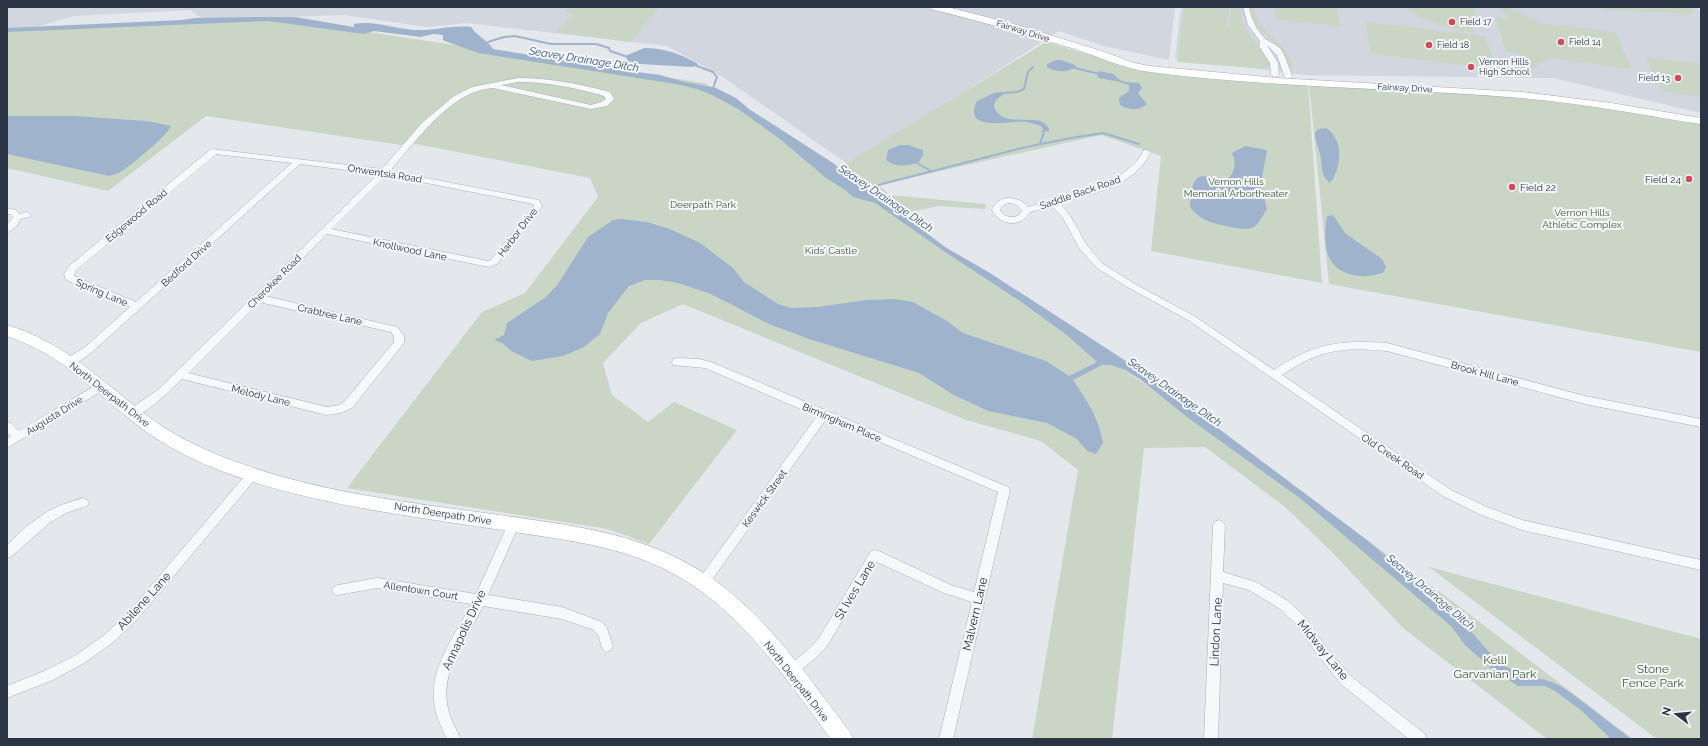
<svg xmlns="http://www.w3.org/2000/svg" width="1708" height="746" viewBox="0 0 1708 746" font-family="Raleway,sans-serif">
  <style>
    .built { fill: #d2d6de }
    .green { fill: #c9d6c5 }
    .water { fill: #9fb4cc }
    .lines { fill: none; stroke-linecap: round; stroke-linejoin: round }
    .stream { stroke: #9fb4cc; stroke-width: 2 }
    .street-casing { stroke: #a9aeb7; stroke-width: 1 }
    .secondary-casing { stroke: #a9aeb7; stroke-width: 1 }
    .street { fill: #f7f8fa; fill-rule: evenodd }
    .secondary { fill: #fff; fill-rule: evenodd }
    .poi-dot { fill: #d1495b; stroke: #f4f6f9; stroke-width: 1.5 }
    .labels { text-anchor: middle; stroke-width: 4; stroke-linejoin: round; paint-order: stroke }
    .far-poi-label { font-size: 9px; fill: #2b3445; stroke: #f4f6f9; text-anchor: start }
    .far-street-label { font-size: 9px; fill: #2b3445; stroke: #f4f6f9 }
    .street-label { font-size: 10px; fill: #2b3445; stroke: #f4f6f9 }
    .poi-label { font-size: 10px; fill: #2b3445; stroke: #f4f6f9; text-anchor: end }
    .park-label { font-size: 10px; fill: #3f6138; stroke: #f4f6f9 }
    .water-label { font-size: 11px; font-style: italic; fill: #34527a; stroke: #f4f6f9 }
    .near-street-label { font-size: 12px; fill: #2b3445; stroke: #f4f6f9 }
    .near-park-label { font-size: 12px; fill: #3f6138; stroke: #f4f6f9 }
  </style>
  <rect width="100%" height="100%" fill="#e4e7ec"/>
  <!-- built -->
  <g class="built">
    <path d="M7,7H1175L1169,60L1104,46L1059,31L849,165L723,77L667,46L467,23L428,27L343,15L204,20L190,10L73,16L33,28H7Z"/>
    <path d="M1181,7H1697L1701,14V113L1553,78L1305,75L1175,58Z"/>
  </g>
  <!-- green -->
  <g class="green">
    <path d="M570,7H659L631,42L556,32L574,14L565,11Z"/>
    <path d="M1184,7H1229L1227,28H1229L1231,7H1241C1240,29 1255,40 1267,57C1269,61 1270,65 1267,69L1177,62Z"/>
    <path d="M1250,7H1254C1257,36 1294,44 1293,70C1285,65 1283,55 1277,47C1267,32 1252,29 1250,7Z"/>
    <path d="M1275,7H1337L1340,27L1276,19Z"/>
    <path d="M1405,7H1473L1475,14L1473,33C1448,29 1425,22 1405,7Z"/>
    <path d="M1500,7H1509L1541,23L1615,32L1632,69L1551,58L1525,72L1518,71L1519,54L1506,52L1496,18L1509,19Z"/>
    <path d="M1593,7H1690L1694,14L1616,10L1608,11Z"/>
    <path d="M269,17L705,83L775,128L834,171L1046,42L1125,65L1308,84L1322,283L1151,251L1161,156L1101,135L878,185L890,195L986,204L985,209L938,206L898,215L1235,446L1448,598L1633,739H1547L1403,628L1331,551L1285,507L1205,447L1144,448L1112,739H1032L1078,470L1041,441L966,420L683,304L641,323L603,363L612,395L648,422L674,402L737,430L649,544L608,529L347,488L482,312L525,293L598,197L590,178L411,143L401,145L206,116L108,191L7,168V29Z"/>
    <path d="M1365,22L1485,36L1497,69L1371,54Z"/>
    <path d="M1646,57L1701,64V97L1662,91Z"/>
    <path d="M1309,84C1395,90 1481,93 1566,103C1611,109 1656,116 1701,124V352L1329,284Z"/>
    <path d="M1429,567L1701,639V739H1657Z"/>
  </g>
  <!-- water -->
  <g class="water">
    <path d="M258,17H295L354,27V24C374,20 395,29 415,30C434,31 452,25 471,27C477,36 487,40 493,49L630,71L660,75L681,81L716,88L736,98L749,109L833,163L869,191L877,195L945,247L990,273L1146,374L1367,540L1401,569L1440,607C1466,616 1482,651 1505,666C1520,676 1536,676 1551,682C1565,687 1576,697 1587,705C1602,717 1617,728 1631,739H1611L1582,711L1555,691L1545,686H1518L1492,669L1465,645L1451,626L1301,499L1187,417L1141,380L1125,370L1111,365H1102L1073,380C1088,402 1098,417 1103,443L1096,454L1087,451L1077,439L1047,423L988,411L952,394L919,373L809,339L769,324L711,294L678,283L660,280H645L629,286L608,313L600,334L584,347L563,356L532,361L513,352L502,343L494,340L504,335L507,323L546,297L558,284L588,237L613,220L621,219L647,222L670,229L700,243L733,268L744,282L778,304L791,308L818,307L866,300L895,299L913,302L947,321L963,333L1046,361L1069,376L1097,362L1068,336L1020,301L945,252L875,203L853,197L845,190L826,178L780,139L738,109L712,95L697,89L676,84L478,53L445,41L443,40V35L433,34L421,37L374,31L364,34L268,21L7,32V28L182,20L195,18Z"/>
    <path d="M644,48C664,48 681,54 698,64L697,66L691,67L640,64L628,61L625,56Z"/>
    <path d="M1056,60H1061L1075,65L1076,67C1068,73 1054,72 1047,67V64Z"/>
    <path d="M1100,71L1113,74L1120,80L1125,82L1139,83L1142,88L1138,93L1146,103V105C1137,111 1129,110 1120,105L1119,101V98L1129,91V85L1120,82L1099,78L1096,73Z"/>
    <path d="M1002,92L1004,94C999,97 992,102 995,109C1003,125 1026,117 1040,121C1045,123 1047,125 1049,129V131L1041,132L1043,129L1041,126C1033,123 1025,121 1016,122C1001,123 963,129 977,101L994,93Z"/>
    <path d="M7,116H74L147,121L171,126C168,135 128,168 119,173C116,174 112,175 109,176L7,154Z"/>
    <path d="M1326,128C1344,139 1342,168 1330,183C1319,174 1323,165 1320,154C1318,146 1315,140 1315,132L1319,129Z"/>
    <path d="M900,145H908L923,150V155L919,162C908,166 896,168 886,160L888,150Z"/>
    <path d="M1245,146L1267,150L1261,184L1267,209C1263,215 1258,227 1251,228C1245,230 1237,228 1231,227C1215,224 1200,221 1190,207C1191,197 1190,175 1205,176C1212,177 1219,180 1227,180C1235,172 1237,164 1232,153Z"/>
    <path d="M1333,215L1346,234L1382,259L1386,267L1383,273C1377,274 1369,277 1362,276C1325,274 1322,246 1327,216Z"/>
  </g>
  <g class="lines">
    <!-- stream -->
    <g class="stream">
      <path d="M488,42L504,37L515,36L551,44H596L609,48L610,51L625,56"/>
      <path d="M697,66L713,72L717,77L712,91"/>
      <path d="M1075,68L1096,73"/>
      <path d="M1003,93L1017,92L1024,89L1028,72L1033,67"/>
      <path d="M1040,144L1044,132"/>
      <path d="M917,163L931,171"/>
      <path d="M863,189L1026,147L1071,138L1103,133L1139,144"/>
    </g>
    <defs>
      <g id="street">
        <path d="M1243,7H1249L1251,16L1257,29L1265,39L1274,44L1281,49L1286,59L1292,76L1291,78H1285L1277,55L1267,45L1278,63L1279,75L1275,77L1271,75L1270,63L1259,46L1260,41L1248,25Z"/>
        <path d="M518,78C549,78 580,84 610,92L614,99L607,106L591,109L493,88C488,89 483,89 478,91C447,99 410,147 390,171L539,200L542,206L541,208L497,264L489,267L327,234L265,296L397,327L404,336V343L352,408L341,413L327,415L182,379C173,388 141,420 129,416L128,413L129,410L159,389L378,174L300,164L91,353L74,365H66L65,362L66,359L85,347L130,307L66,280L64,274L69,266L211,149L382,169L422,123L454,96L472,87ZM518,82C547,82 576,88 604,96L606,99L601,102L591,105L501,85ZM216,154L292,163L136,302L74,276L76,270ZM386,175L533,204L534,206L491,260L488,261L331,229ZM259,302L391,332L394,336V342L344,402L339,405L327,407L188,373Z"/>
        <path d="M1144,150H1147L1151,152C1148,157 1145,163 1140,168C1121,188 1086,196 1060,203L1071,217L1086,244L1103,264L1135,284L1194,316L1274,370C1314,343 1340,340 1387,343L1585,396L1701,419V427L1585,404L1387,351C1342,347 1320,349 1282,375L1451,490L1487,507L1522,520L1701,560V570L1522,530L1479,514L1443,496L1188,320L1129,288L1097,268L1079,248L1063,218L1052,206L1030,212C1021,228 1000,226 992,210C997,194 1019,195 1028,207C1061,198 1108,189 1133,165C1138,161 1141,155 1144,150ZM1011,203C1016,204 1019,206 1022,211L1019,215C1012,219 1004,217 1000,210C1002,205 1005,203 1011,203Z"/>
        <path d="M7,208L16,210L19,214L27,212L31,215L30,217L20,219L17,226L7,233V225L13,217L10,214H7Z"/>
        <path d="M677,358L699,359L711,362L1008,487L1010,490L953,739H939L972,602L944,593L877,562L827,646L819,655L795,675L791,677L787,675L785,671L787,667L811,647L819,638L871,551L875,550L879,551L951,585L974,592L998,492L826,419L707,587L703,588L699,587L697,583L699,579L817,416L705,368L673,365L672,362L673,359Z"/>
        <path d="M101,382L105,383L106,386L105,389L7,448V439L11,436L7,433V422L11,423L19,431Z"/>
        <path d="M253,469L257,471L258,474L257,477L135,622L111,644L84,663L53,680L7,698V686L44,671L76,655L103,636L127,614L249,471Z"/>
        <path d="M83,498L87,500L89,503L87,506L66,513L49,523L11,557L7,558V545L27,526L48,511L61,505Z"/>
        <path d="M513,520L517,522L519,525L488,595L562,607L602,622L607,628L613,646L611,650L607,652L603,650L598,635L594,630L562,619L483,606C468,637 439,671 448,708C450,719 456,729 461,739H447C441,727 435,714 434,701C430,666 457,633 471,604L377,588L338,595L334,594L332,590L334,586L338,585L377,578L476,594L509,522Z"/>
        <path d="M1219,520L1223,522L1225,525L1223,572L1256,582L1288,601L1305,617L1327,649L1352,677L1425,734L1427,739H1409L1342,685L1319,657L1297,625L1280,609L1249,590L1223,583L1218,739H1204L1213,525L1215,522Z"/>
      </g>
      <g id="secondary">
        <path d="M930,7H947L1010,23L1105,52L1134,63L1150,66L1277,78L1523,92L1611,103L1701,118V124C1642,115 1582,103 1522,98C1398,88 1274,88 1150,72C1124,69 1100,57 1075,49C1027,35 980,21 931,9Z"/>
        <path d="M7,325C65,342 102,382 149,417C172,434 199,448 226,458C315,493 413,503 507,516C581,527 646,534 710,577C768,617 808,677 850,732L853,739H831C791,686 753,628 698,589C636,545 568,541 495,529C403,515 311,504 224,472C197,462 171,449 148,433C118,412 92,385 62,364C45,352 26,343 7,336Z"/>
      </g>
    </defs>
    <!-- street casing -->
    <use href="#street" class="street-casing"/>
    <!-- secondary casing -->
    <use href="#secondary" class="secondary-casing"/>
    <!-- street -->
    <use href="#street" class="street"/>
    <!-- secondary -->
    <use href="#secondary" class="secondary"/>
  </g>
  <!-- markers -->
  <g class="poi-dot">
    <circle cx="1452" cy="22" r="4"/>
    <circle cx="1561" cy="42" r="4"/>
    <circle cx="1429" cy="45" r="4"/>
    <circle cx="1471" cy="67" r="4"/>
    <circle cx="1678" cy="78" r="4"/>
    <circle cx="1689" cy="179" r="4"/>
    <circle cx="1512" cy="187" r="4"/>
  </g>
  <g class="labels">
    <!-- far-poi labels -->
    <g class="far-poi-label">
      <text x="1460" y="25">Field 17</text>
      <text x="1569" y="45">Field 14</text>
      <text x="1437" y="48">Field 18</text>
      <text x="1479" y="65">Vernon Hills<tspan x="1479" dy="10">High School</tspan></text>
      <text x="1670" y="81" text-anchor="end">Field 13</text>
    </g>
    <!-- far-street labels -->
    <g class="far-street-label">
      <text transform="translate(1023 31) rotate(17)" y="3">Fairway Drive</text>
      <text transform="translate(1405 88) rotate(3)" y="3">Fairway Drive</text>
    </g>
    <!-- street labels -->
    <g class="street-label">
      <text transform="translate(385 173) rotate(9)" y="4">Onwentsia Road</text>
      <text transform="translate(1080 192) rotate(-19)" y="4">Saddle Back Road</text>
      <text transform="translate(136 215) rotate(-40)" y="4">Edgewood Road</text>
      <text transform="translate(517 232) rotate(-53)" y="4">Harbor Drive</text>
      <text transform="translate(410 249) rotate(12)" y="4">Knollwood Lane</text>
      <text transform="translate(186 263) rotate(-42)" y="4">Bedford Drive</text>
      <text transform="translate(274 281) rotate(-45)" y="4">Cherokee Road</text>
      <text transform="translate(102 292) rotate(23)" y="4">Spring Lane</text>
      <text transform="translate(330 314) rotate(13)" y="4">Crabtree Lane</text>
      <text transform="translate(1485 373) rotate(15)" y="4">Brook Hill Lane</text>
      <text transform="translate(110 394) rotate(38)" y="4">North Deerpath Drive</text>
      <text transform="translate(261 395) rotate(14)" y="4">Melody Lane</text>
      <text transform="translate(54 415) rotate(-32)" y="4">Augusta Drive</text>
      <text transform="translate(842 422) rotate(23)" y="4">Birmingham Place</text>
      <text transform="translate(1393 456) rotate(34)" y="4">Old Creek Road</text>
      <text transform="translate(764 498) rotate(-54)" y="4">Keswick Street</text>
      <text transform="translate(443 513) rotate(9)" y="4">North Deerpath Drive</text>
      <text transform="translate(421 590) rotate(9)" y="4">Allentown Court</text>
      <text transform="translate(797 681) rotate(52)" y="4">North Deerpath Drive</text>
    </g>
    <!-- poi labels -->
    <g class="poi-label">
      <text x="1681" y="183">Field 24</text>
      <text x="1520" y="191" text-anchor="start">Field 22</text>
    </g>
    <!-- park labels -->
    <g class="park-label">
      <text x="1236" y="185">Vernon Hills<tspan x="1236" dy="12">Memorial Arbortheater</tspan></text>
      <text x="703" y="208">Deerpath Park</text>
      <text x="1582" y="216">Vernon Hills<tspan x="1582" dy="12">Athletic Complex</tspan></text>
      <text x="831" y="254">Kids’ Castle</text>
    </g>
    <!-- water labels -->
    <g class="water-label">
      <text transform="translate(584 59) rotate(9)" y="4">Seavey Drainage Ditch</text>
      <text transform="translate(886 198) rotate(34)" y="4">Seavey Drainage Ditch</text>
      <text transform="translate(1175 392) rotate(35)" y="4">Seavey Drainage Ditch</text>
      <text transform="translate(1431 592) rotate(40)" y="4">Seavey Drainage Ditch</text>
    </g>
    <!-- near-street labels -->
    <g class="near-street-label">
      <text transform="translate(855 590) rotate(-59)" y="4">St Ives Lane</text>
      <text transform="translate(144 601) rotate(-48)" y="4">Abilene Lane</text>
      <text transform="translate(975 614) rotate(-77)" y="4">Malvern Lane</text>
      <text transform="translate(464 630) rotate(-65)" y="4">Annapolis Drive</text>
      <text transform="translate(1216 632) rotate(-87)" y="4">Lindon Lane</text>
      <text transform="translate(1323 650) rotate(51)" y="4">Midway Lane</text>
    </g>
    <!-- near-park labels -->
    <g class="near-park-label">
      <text x="1495" y="664">Kelli<tspan x="1495" dy="14">Garvanian Park</tspan></text>
      <text x="1653" y="673">Stone<tspan x="1653" dy="14">Fence Park</tspan></text>
    </g>
  </g>
  <!-- border -->
  <rect width="1708" height="746" fill="none" stroke="#2b3445" stroke-width="16"/>
  <!-- north arrow -->
  <g transform="translate(1676 714) rotate(286)" stroke="#f4f6f9" stroke-width="3" paint-order="stroke">
  <path d="M0-3L7 15L0 10L-7 15Z" fill="#2b3445"/>
  <text y="-6" font-size="11" font-weight="bold" text-anchor="middle" fill="#2b3445">N</text>
  </g>
</svg>
